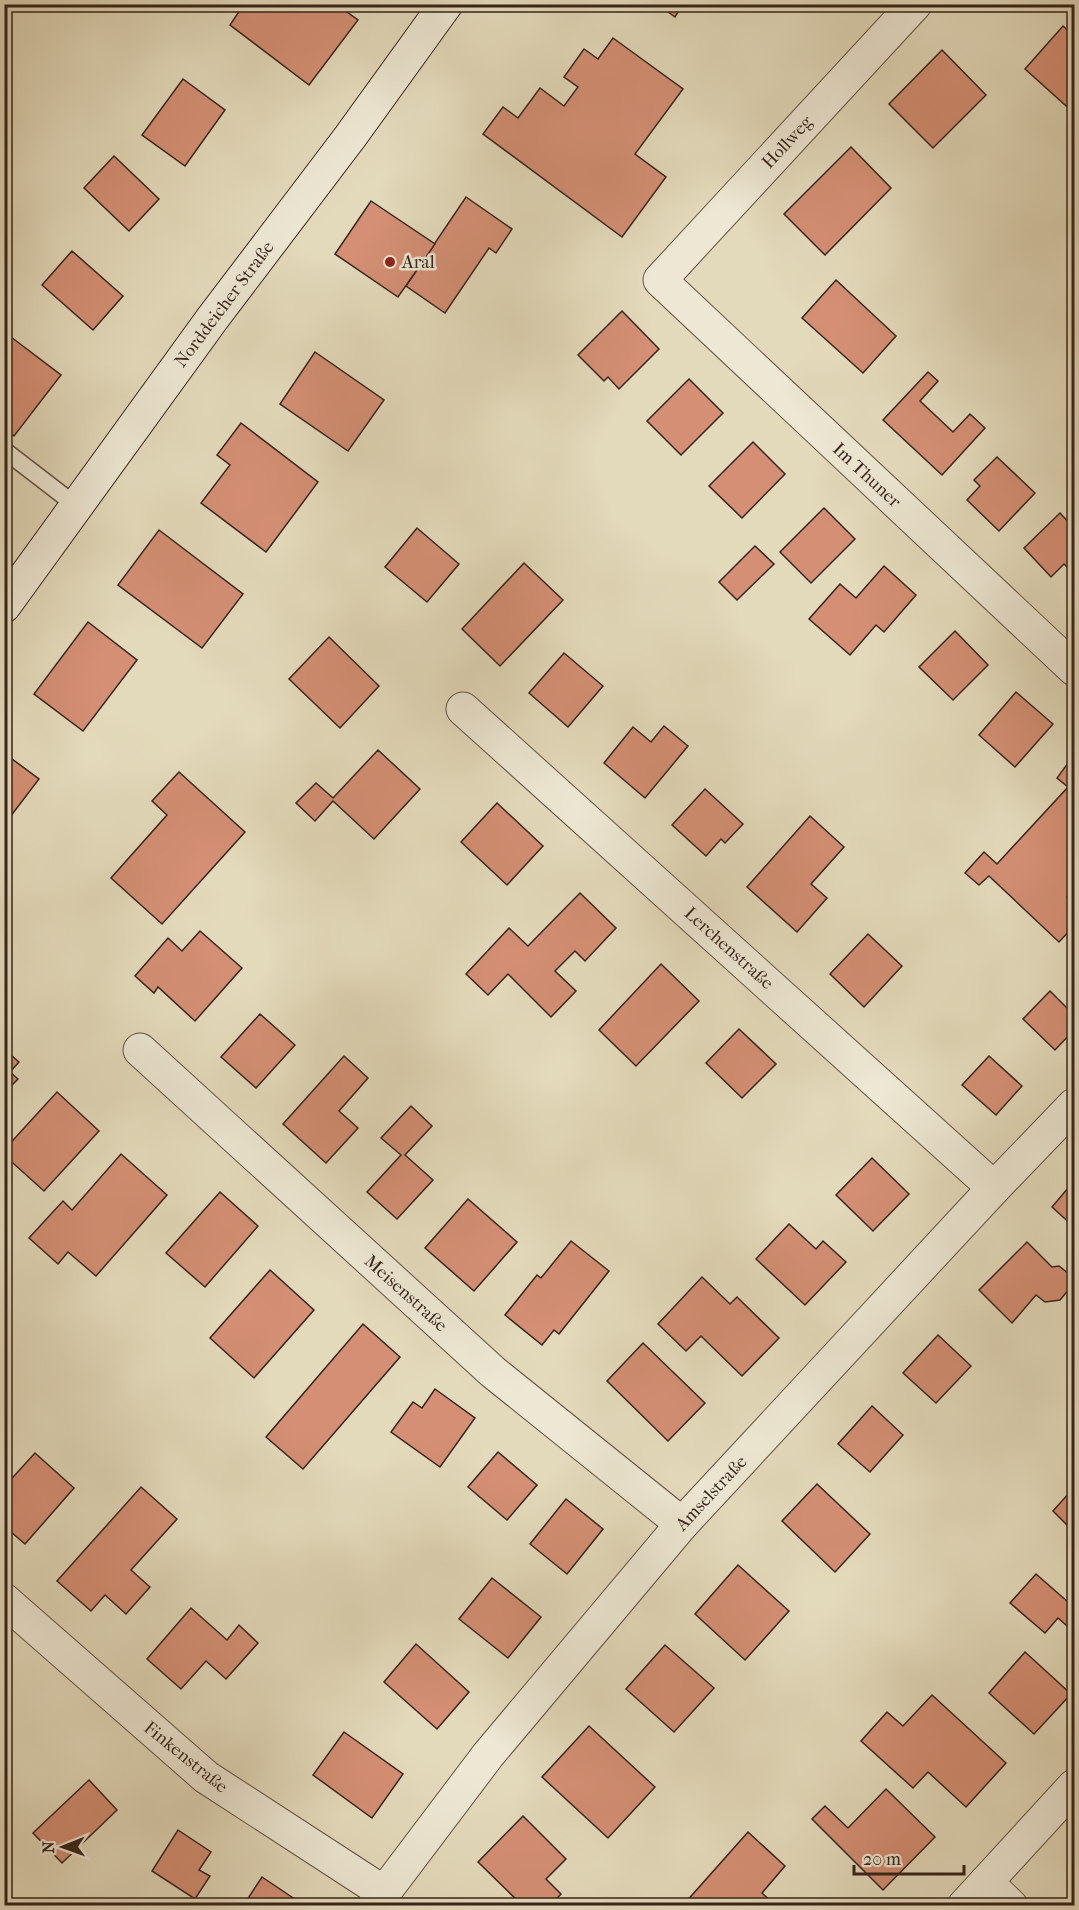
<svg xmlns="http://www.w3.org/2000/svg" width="1079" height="1910" viewBox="0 0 1079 1910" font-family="'IM FELL French Canon',serif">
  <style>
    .building { fill: #d48f74; stroke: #36241c; stroke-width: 1.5 }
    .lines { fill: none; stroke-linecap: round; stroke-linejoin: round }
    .service-casing { stroke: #615244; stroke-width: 19 }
    .minor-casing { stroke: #615244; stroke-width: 35 }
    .secondary-casing { stroke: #36241c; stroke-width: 35 }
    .service { stroke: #ede7d3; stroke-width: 16 }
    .minor { stroke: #ede7d3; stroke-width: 33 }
    .secondary { stroke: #ede7d3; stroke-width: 33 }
    .poi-dot { fill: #8f2418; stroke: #ede7d3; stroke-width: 2 }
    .labels { text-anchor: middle; stroke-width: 5; stroke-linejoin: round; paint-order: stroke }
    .street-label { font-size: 18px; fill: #36241c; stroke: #ede7d3 }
    .poi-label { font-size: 18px; fill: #36241c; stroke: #ede7d3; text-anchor: start }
  </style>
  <rect width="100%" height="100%" fill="#e3dabb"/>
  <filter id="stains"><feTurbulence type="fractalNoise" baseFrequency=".00333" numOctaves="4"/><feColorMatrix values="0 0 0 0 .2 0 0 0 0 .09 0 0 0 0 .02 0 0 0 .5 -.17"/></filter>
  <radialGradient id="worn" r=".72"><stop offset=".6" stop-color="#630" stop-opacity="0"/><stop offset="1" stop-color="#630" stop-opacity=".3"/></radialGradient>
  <!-- building -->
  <g class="building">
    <path d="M244,4H336L358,20L309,85L230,25Z"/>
    <path d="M657,4H683L675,17Z"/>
    <path d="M1063,26L1074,36V113L1025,69Z"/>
    <path d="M613,38L683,89L635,154L666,177L622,237L483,134L503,107L518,118L540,88L564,106L578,87L564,77L584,49L598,59Z"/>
    <path d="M942,50L986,95L933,148L889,104Z"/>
    <path d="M183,79L225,110L185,166L142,135Z"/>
    <path d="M851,147L891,188L825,255L784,214Z"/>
    <path d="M114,156L159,199L129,231L84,188Z"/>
    <path d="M466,197L512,229L496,253L489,248L445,313L406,286Z"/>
    <path d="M371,201L435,244L398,297L335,254Z"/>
    <path d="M72,251L123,296L93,330L42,285Z"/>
    <path d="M836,280L896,336L863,373L802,318Z"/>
    <path d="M622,311L659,349L619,389L608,377L604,381L578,355Z"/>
    <path d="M7,334L61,375L14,436L4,428V338Z"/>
    <path d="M315,352L384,400L348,451L280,404Z"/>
    <path d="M928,372L938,381L920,401L953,432L970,414L985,428L942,475L883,420Z"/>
    <path d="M689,379L723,413L681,455L647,421Z"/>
    <path d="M241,423L318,482L266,552L201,503L230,465L217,455Z"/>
    <path d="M753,442L785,474L742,518L709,486Z"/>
    <path d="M997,457L1035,493L999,531L967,500L980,486L974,480Z"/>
    <path d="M824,508L855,539L811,583L780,552Z"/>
    <path d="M1060,513L1074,528V566L1070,570L1064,564L1051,577L1024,548Z"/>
    <path d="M417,528L459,564L427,602L385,567Z"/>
    <path d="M159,530L243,594L202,648L118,585Z"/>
    <path d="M755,546L774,564L737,600L719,582Z"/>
    <path d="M524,563L563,600L500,666L462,629Z"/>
    <path d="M884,566L916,595L884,632L876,625L850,655L809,619L840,584L856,598Z"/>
    <path d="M88,622L137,660L83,731L34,694Z"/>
    <path d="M955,631L988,665L953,700L919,667Z"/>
    <path d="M329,637L379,686L340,728L289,679Z"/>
    <path d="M564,653L603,686L568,727L529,693Z"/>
    <path d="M1016,692L1053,724L1015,767L979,735Z"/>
    <path d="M664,726L688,746L645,798L604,763L633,727L651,742Z"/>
    <path d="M378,750L420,789L374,839L333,801L315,821L296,803L316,783L333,798Z"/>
    <path d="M4,753L39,779L4,825Z"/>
    <path d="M1074,755V889L1067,897L1074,904V926L1059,942L989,876L979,885L965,873L984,852L997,864L1068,787L1057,778Z"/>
    <path d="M179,772L245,832L162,924L111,878L167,815L152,801Z"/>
    <path d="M705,789L743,824L725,843L721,839L706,856L672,825Z"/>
    <path d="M497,803L543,846L507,885L461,842Z"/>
    <path d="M810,816L844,847L811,884L827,898L797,932L747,887Z"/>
    <path d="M580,893L616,928L585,961L575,951L555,971L576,991L551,1017L508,974L488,995L466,974L509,928L528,946Z"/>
    <path d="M200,931L242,968L195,1021L158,987L154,993L135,976L168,938L182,951Z"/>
    <path d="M868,934L902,966L864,1007L830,974Z"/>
    <path d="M661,964L699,1001L636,1066L599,1030Z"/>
    <path d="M1050,991L1074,1015V1030L1055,1050L1023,1019Z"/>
    <path d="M260,1014L295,1045L256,1088L221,1057Z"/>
    <path d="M739,1029L776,1064L742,1098L706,1063Z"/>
    <path d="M4,1049L19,1062L10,1072L18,1079L4,1093Z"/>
    <path d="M344,1056L368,1078L339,1111L358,1128L326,1163L283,1124Z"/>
    <path d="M989,1056L1022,1086L996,1115L962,1085Z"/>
    <path d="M57,1092L99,1131L44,1191L4,1155V1150Z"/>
    <path d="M411,1106L432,1126L405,1155L433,1180L397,1219L367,1192L401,1155L381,1138Z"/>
    <path d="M121,1154L167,1195L96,1276L68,1252L58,1264L29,1238L63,1201L72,1210Z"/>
    <path d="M872,1158L909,1194L873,1231L836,1195Z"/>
    <path d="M1074,1181V1227L1052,1207Z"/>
    <path d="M220,1192L258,1226L205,1287L166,1253Z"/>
    <path d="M468,1199L517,1242L474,1291L425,1248Z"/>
    <path d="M789,1224L816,1249L823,1241L846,1262L805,1305L756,1259Z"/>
    <path d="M571,1241L609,1271L559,1334L554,1330L542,1345L505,1315L537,1275L541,1278Z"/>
    <path d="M1027,1242L1052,1267L1059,1266L1069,1274L1070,1288L1060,1300L1045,1302L1036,1295L1012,1323L979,1290Z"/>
    <path d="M270,1270L314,1310L254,1378L210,1338Z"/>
    <path d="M702,1277L730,1304L737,1297L779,1338L742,1376L701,1336L686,1351L658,1324Z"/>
    <path d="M363,1324L400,1357L303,1469L266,1437Z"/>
    <path d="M938,1335L971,1366L936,1403L903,1373Z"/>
    <path d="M643,1343L705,1403L668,1441L607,1381Z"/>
    <path d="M435,1389L475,1418L440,1467L391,1432L413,1402L422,1408Z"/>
    <path d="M872,1406L903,1435L870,1472L838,1444Z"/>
    <path d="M498,1452L537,1485L507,1520L468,1487Z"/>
    <path d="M35,1453L74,1488L25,1544L4,1526V1487Z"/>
    <path d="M817,1484L870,1534L835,1572L782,1521Z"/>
    <path d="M141,1487L177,1519L131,1570L150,1587L126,1614L105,1595L91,1611L57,1581Z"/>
    <path d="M1070,1492L1074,1496V1532L1053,1511Z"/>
    <path d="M566,1499L603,1529L567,1574L530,1544Z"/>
    <path d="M738,1565L789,1611L745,1660L695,1614Z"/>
    <path d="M1036,1574L1068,1602L1074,1595V1632L1058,1618L1045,1633L1010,1603Z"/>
    <path d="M492,1578L541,1617L508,1658L459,1619Z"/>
    <path d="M191,1608L227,1640L239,1625L258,1643L226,1679L206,1661L181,1689L147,1659Z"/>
    <path d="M416,1644L469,1692L437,1729L384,1682Z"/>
    <path d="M665,1645L714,1688L674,1732L626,1689Z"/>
    <path d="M1025,1652L1071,1694L1034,1734L989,1693Z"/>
    <path d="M932,1695L1006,1763L966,1807L928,1772L913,1788L861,1741L887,1712L903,1726Z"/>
    <path d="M589,1726L655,1787L608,1838L542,1777Z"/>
    <path d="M344,1732L403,1774L372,1818L313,1775Z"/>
    <path d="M89,1780L117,1810L62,1863L33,1833Z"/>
    <path d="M886,1789L935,1837L883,1890L812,1819L825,1806L848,1828Z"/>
    <path d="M523,1816L566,1859L546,1879L561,1894L550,1906H523L478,1862Z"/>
    <path d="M178,1830L211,1852L199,1870L210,1876L195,1899L152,1871Z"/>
    <path d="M748,1832L785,1866L762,1893L775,1905L689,1906L685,1903Z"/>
    <path d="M262,1877L305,1906H243Z"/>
  </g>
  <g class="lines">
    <defs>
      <path id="service" d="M4,450L78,507"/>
      <g id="minor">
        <path d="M915,4L660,280L1074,669"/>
        <path d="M463,709L994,1188"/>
        <path d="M140,1050L493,1372L682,1524"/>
        <path d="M4,1600L206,1777L383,1892"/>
        <path d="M986,1882L1011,1906"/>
        <path d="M374,1906L488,1755L682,1524L994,1188L1074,1105"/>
        <path d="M964,1906L1074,1786"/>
      </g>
      <path id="secondary" d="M4,606L212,319L350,137L446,4"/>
    </defs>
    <!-- service casing -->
    <use href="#service" class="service-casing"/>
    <!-- minor casing -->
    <use href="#minor" class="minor-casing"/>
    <!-- secondary casing -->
    <use href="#secondary" class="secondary-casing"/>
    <!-- service -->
    <use href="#service" class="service"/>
    <!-- minor -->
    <use href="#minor" class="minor"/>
    <!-- secondary -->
    <use href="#secondary" class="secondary"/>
  </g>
  <!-- markers -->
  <circle class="poi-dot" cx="390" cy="262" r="6"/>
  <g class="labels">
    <!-- street labels -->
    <g class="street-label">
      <text transform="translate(787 142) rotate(-47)" y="6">Hollweg</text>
      <text transform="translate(224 304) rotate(-53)" y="6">Norddeicher Straße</text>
      <text transform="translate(867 475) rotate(43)" y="6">Im Thuner</text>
      <text transform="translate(729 948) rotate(42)" y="6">Lerchenstraße</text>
      <text transform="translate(406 1293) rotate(42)" y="6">Meisenstraße</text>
      <text transform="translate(711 1493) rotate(-47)" y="6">Amselstraße</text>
      <text transform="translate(186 1757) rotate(39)" y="6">Finkenstraße</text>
    </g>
    <!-- poi labels -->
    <g class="poi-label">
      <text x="402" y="268">Aral</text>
    </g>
  </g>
  <!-- margin -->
  <rect width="1079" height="1910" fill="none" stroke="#e3dabb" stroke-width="24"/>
  <rect x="6" y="6" width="1067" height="1898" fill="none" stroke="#36241c" stroke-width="3"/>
  <rect x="12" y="12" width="1055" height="1886" fill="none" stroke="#36241c" stroke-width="1.5"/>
  <!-- north arrow -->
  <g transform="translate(63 1847) rotate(269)" stroke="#ede7d3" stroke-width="4.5" paint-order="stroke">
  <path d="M0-4.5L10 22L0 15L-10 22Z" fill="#36241c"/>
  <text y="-9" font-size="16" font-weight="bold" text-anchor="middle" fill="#36241c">N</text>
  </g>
  <!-- scale -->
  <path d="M854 1865v9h110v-9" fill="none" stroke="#36241c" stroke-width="3"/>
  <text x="863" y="1865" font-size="18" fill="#36241c" stroke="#ede7d3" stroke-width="4.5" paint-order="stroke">20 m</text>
  <rect width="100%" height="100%" filter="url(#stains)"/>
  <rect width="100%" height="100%" fill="url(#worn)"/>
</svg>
